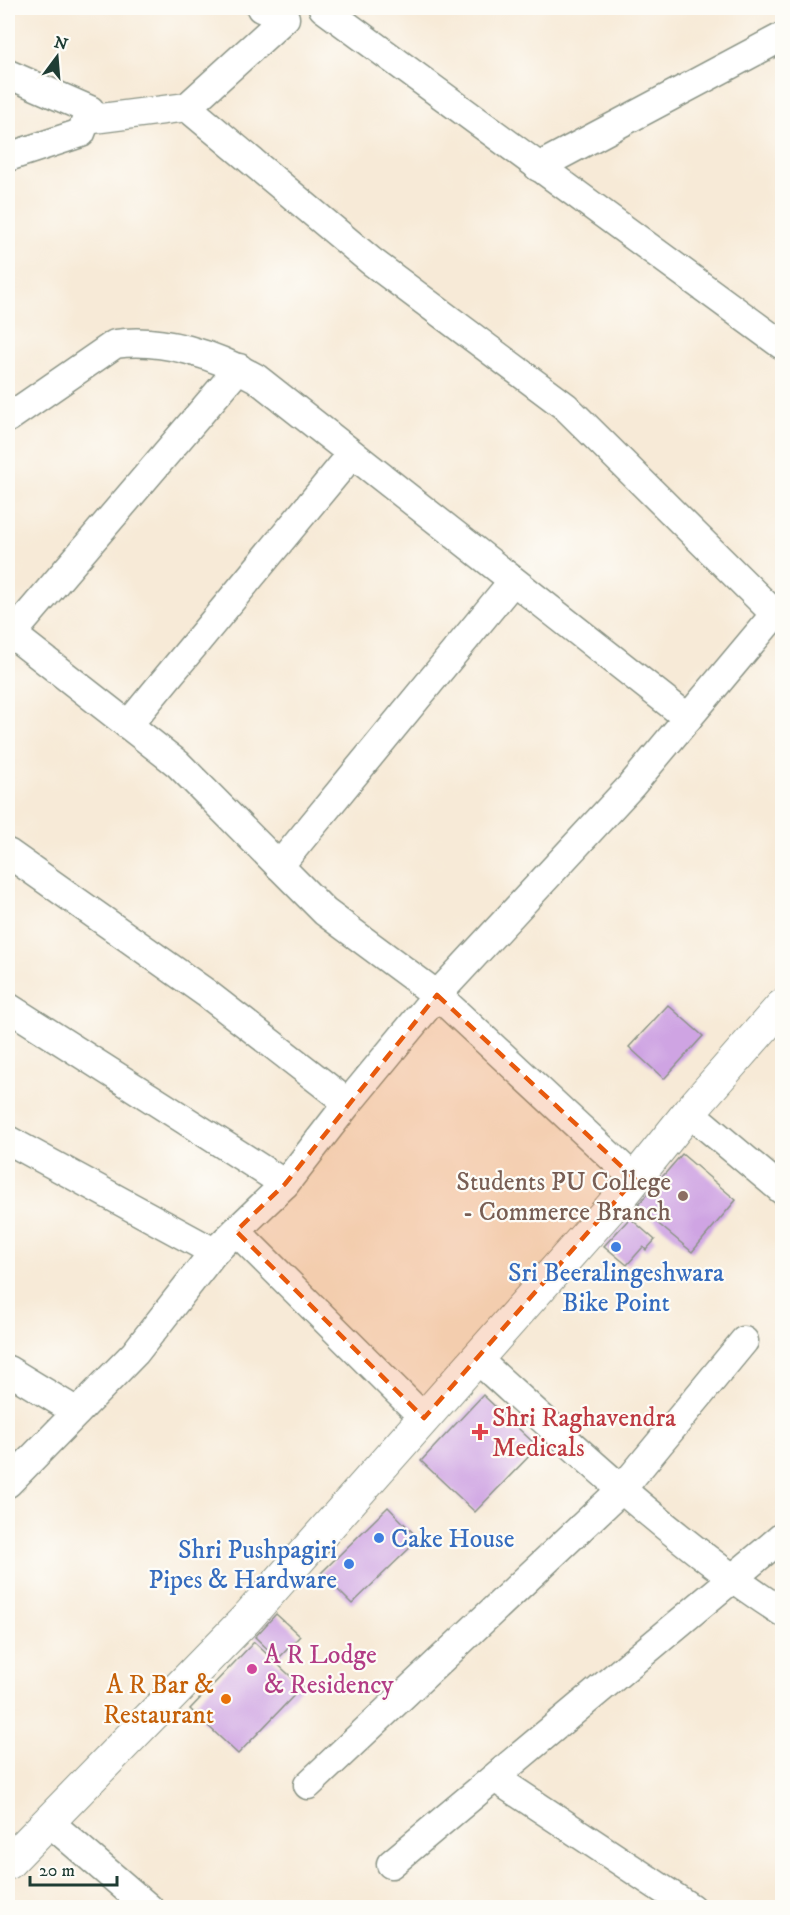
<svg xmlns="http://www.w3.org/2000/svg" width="790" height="1915" viewBox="0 0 790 1915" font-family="'IM FELL DW Pica',serif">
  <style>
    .building { fill: #cfa4e3 }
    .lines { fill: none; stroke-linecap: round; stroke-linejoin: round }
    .minor-casing { stroke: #8b9486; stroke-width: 31 }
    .tertiary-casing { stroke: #8b9486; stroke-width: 35 }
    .minor { stroke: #fff; stroke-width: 28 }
    .tertiary { stroke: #fff; stroke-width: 33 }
    .marked { fill: #e8590c; fill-opacity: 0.2; stroke: #e8590c; stroke-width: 4.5; stroke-dasharray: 12 8; stroke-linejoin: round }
    .education-dot { fill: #8d6e63; stroke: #fdfcf7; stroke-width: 2 }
    .shop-dot { fill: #3f7fe0; stroke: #fdfcf7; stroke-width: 2 }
    .health-dot { fill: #e0444e; stroke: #fdfcf7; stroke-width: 2 }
    .hotel-dot { fill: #d1479c; stroke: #fdfcf7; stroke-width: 2 }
    .food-dot { fill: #e8710a; stroke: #fdfcf7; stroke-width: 2 }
    .labels { text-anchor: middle; stroke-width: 4.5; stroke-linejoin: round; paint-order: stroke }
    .education-label { font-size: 26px; fill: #785e54; stroke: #fdfcf7; text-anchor: end }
    .shop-label { font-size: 26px; fill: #366cbe; stroke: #fdfcf7 }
    .health-label { font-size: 26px; fill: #be3a42; stroke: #fdfcf7; text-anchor: start }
    .hotel-label { font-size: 26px; fill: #b23c85; stroke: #fdfcf7; text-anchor: start }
    .food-label { font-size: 26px; fill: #c56008; stroke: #fdfcf7; text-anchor: end }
  </style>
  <rect width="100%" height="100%" fill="#fdfcf7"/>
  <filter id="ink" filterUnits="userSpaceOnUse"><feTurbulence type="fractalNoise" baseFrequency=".0167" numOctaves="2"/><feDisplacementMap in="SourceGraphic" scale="12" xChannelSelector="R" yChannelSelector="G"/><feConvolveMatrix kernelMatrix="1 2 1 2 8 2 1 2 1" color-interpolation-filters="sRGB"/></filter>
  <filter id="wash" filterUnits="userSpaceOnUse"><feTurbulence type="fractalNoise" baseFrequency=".008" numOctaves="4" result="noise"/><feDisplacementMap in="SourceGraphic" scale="24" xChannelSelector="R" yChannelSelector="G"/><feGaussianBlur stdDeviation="1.35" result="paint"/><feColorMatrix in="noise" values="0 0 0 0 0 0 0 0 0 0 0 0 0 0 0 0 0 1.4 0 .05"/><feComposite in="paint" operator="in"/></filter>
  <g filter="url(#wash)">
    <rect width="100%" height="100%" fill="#f7ead7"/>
    <g id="blocks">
      <!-- building -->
      <g class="building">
        <path d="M668,1005L703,1036L664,1079L629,1047Z"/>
        <path d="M682,1154L736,1200L692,1252L637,1206Z"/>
        <path d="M630,1218L655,1240L646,1250L643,1247L627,1265L604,1246Z"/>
        <path d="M483,1395L538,1447L475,1512L421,1461Z"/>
        <path d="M388,1507L419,1539L352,1604L321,1573Z"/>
        <path d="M276,1614L300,1636L278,1659L255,1637Z"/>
        <path d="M254,1642L302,1687L238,1754L190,1709Z"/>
      </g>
    </g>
  </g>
  <g filter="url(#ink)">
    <use href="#blocks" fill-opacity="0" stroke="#8b9486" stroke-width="1.5"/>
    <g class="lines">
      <defs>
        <g id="minor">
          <path d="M323,8L782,345"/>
          <path d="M8,74L90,110L81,133L8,157"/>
          <path d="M187,107L371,261L566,407L775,614L631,786L437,995L635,1179"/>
          <path d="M86,120L187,107L285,18L261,8"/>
          <path d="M538,167L782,37"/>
          <path d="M8,418L115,344C162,337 215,355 256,378L688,718"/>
          <path d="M8,631L178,764L325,912L437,995L348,1103"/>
          <path d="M12,634L239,368"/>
          <path d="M128,725L352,454"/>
          <path d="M8,853L206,993L348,1103L285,1184"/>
          <path d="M279,866L513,581"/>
          <path d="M8,1007L285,1184L214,1252"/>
          <path d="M689,1112L782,1190"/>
          <path d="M8,1140L214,1252L135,1353L8,1483"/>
          <path d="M236,1231L424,1418"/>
          <path d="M477,1359C575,1448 671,1540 782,1612"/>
          <path d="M8,1370L77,1412"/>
          <path d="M495,1778L691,1908"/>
          <path d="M308,1785L621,1490L744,1341"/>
          <path d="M48,1821L149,1908"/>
          <path d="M391,1864L782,1537"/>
        </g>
        <path id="tertiary" d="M8,1863L246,1619L622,1195L689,1112L782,1006"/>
      </defs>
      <!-- minor casing -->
      <use href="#minor" class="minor-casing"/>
      <!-- tertiary casing -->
      <use href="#tertiary" class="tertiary-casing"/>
      <!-- minor -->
      <use href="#minor" class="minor"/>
      <!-- tertiary -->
      <use href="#tertiary" class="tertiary"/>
    </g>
  </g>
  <!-- marked area -->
  <path class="marked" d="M437,995L635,1179L424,1418L236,1231L285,1184Z"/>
  <!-- markers -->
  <circle class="education-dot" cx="683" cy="1196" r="6"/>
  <g class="shop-dot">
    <circle cx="616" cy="1247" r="6"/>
    <circle cx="379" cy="1538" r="6"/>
    <circle cx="349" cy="1564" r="6"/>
  </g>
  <path class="health-dot" d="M477 1423h6v6h6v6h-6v6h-6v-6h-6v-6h6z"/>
  <circle class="hotel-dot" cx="252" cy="1669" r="6"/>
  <circle class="food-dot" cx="226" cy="1699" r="6"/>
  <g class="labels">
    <!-- education labels -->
    <g class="education-label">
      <text x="671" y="1190">Students PU College<tspan x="671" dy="30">- Commerce Branch</tspan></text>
    </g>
    <!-- shop labels -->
    <g class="shop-label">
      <text x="616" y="1281">Sri Beeralingeshwara<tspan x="616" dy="30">Bike Point</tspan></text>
      <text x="391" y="1547" text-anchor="start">Cake House</text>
      <text x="337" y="1558" text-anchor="end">Shri Pushpagiri<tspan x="337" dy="30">Pipes &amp; Hardware</tspan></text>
    </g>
    <!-- health labels -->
    <g class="health-label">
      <text x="492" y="1426">Shri Raghavendra<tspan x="492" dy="30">Medicals</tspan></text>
    </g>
    <!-- hotel labels -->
    <g class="hotel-label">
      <text x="264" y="1663">A R Lodge<tspan x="264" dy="30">&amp; Residency</tspan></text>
    </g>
    <!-- food labels -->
    <g class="food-label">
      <text x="214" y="1693">A R Bar &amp;<tspan x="214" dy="30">Restaurant</tspan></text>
    </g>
  </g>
  <!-- margin -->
  <rect width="790" height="1915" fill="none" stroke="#fdfcf7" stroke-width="30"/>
  <!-- north arrow -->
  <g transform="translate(57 57) rotate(16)" stroke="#fdfcf7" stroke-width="4.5" paint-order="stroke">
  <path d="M0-4.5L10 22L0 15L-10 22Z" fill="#1f3d34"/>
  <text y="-9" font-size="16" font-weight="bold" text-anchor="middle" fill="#1f3d34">N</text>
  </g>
  <!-- scale -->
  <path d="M30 1876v9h87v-9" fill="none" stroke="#1f3d34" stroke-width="3"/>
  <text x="39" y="1876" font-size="18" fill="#1f3d34" stroke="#fdfcf7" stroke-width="4.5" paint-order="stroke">20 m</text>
</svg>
